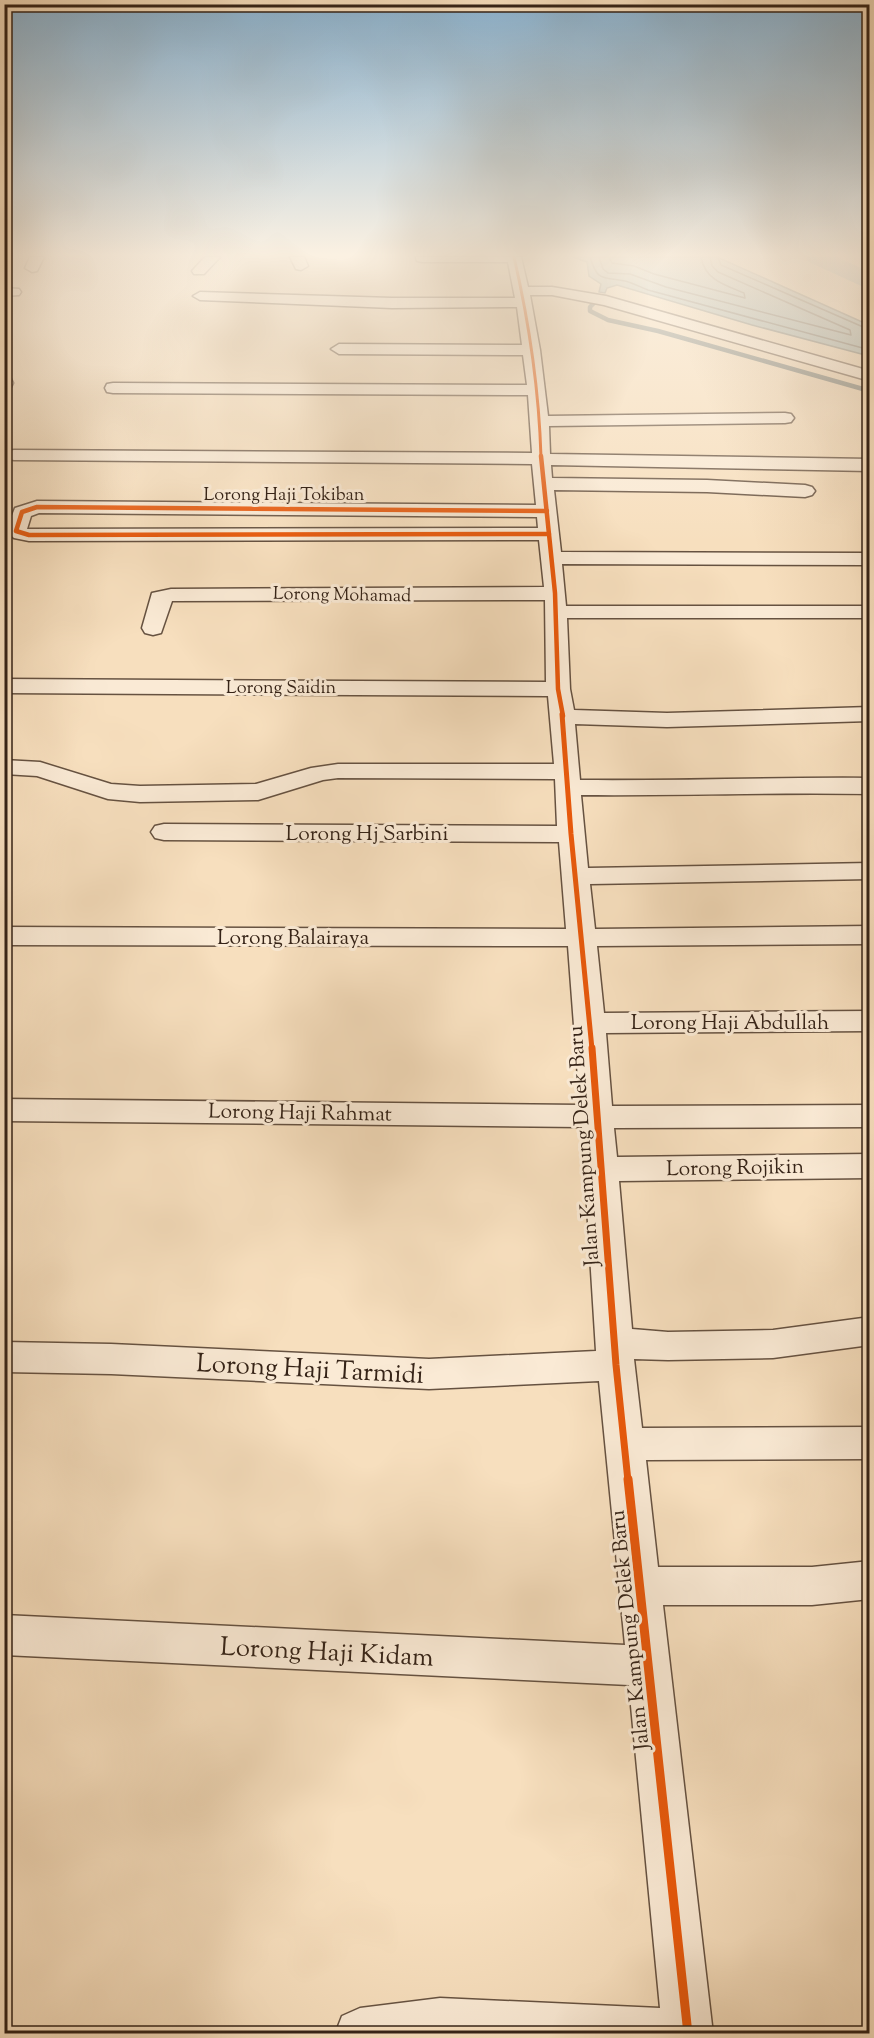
<svg xmlns="http://www.w3.org/2000/svg" width="874" height="2038" viewBox="0 0 874 2038" font-family="'Sorts Mill Goudy',serif">
  <style>
    .water { fill: #a1babb; stroke: #767e79; stroke-width: 1.5 }
    .lines { fill: none; stroke-linecap: round; stroke-linejoin: round }
    .shore { stroke: #6b6e69; stroke-width: 1.5 }
    .stream { stroke: #767e79; stroke-width: 4.5 }
    .river { fill: #a1babb; fill-rule: evenodd }
    .minor-casing { stroke: #665241; stroke-width: 3 }
    .minor { fill: #faead5; fill-rule: evenodd }
    .cycleway-far4-casing { stroke: #faead5; stroke-width: 5 }
    .cycleway-far3-casing { stroke: #faead5; stroke-width: 7 }
    .cycleway-far2-casing { stroke: #faead5; stroke-width: 8 }
    .cycleway-far1-casing { stroke: #faead5; stroke-width: 10 }
    .cycleway-casing { stroke: #faead5; stroke-width: 13 }
    .cycleway-far4 { stroke: #e8590c; stroke-width: 3 }
    .cycleway-far3 { stroke: #e8590c; stroke-width: 4.5 }
    .cycleway-far2 { stroke: #e8590c; stroke-width: 5 }
    .cycleway-far1 { stroke: #e8590c; stroke-width: 7 }
    .cycleway { stroke: #e8590c; stroke-width: 9 }
    .labels { text-anchor: middle; stroke-width: 6; stroke-linejoin: round; paint-order: stroke }
    .far-street-label { font-size: 18px; fill: #352317; stroke: #faead5 }
    .street-label { font-size: 21px; fill: #352317; stroke: #faead5 }
    .near-street-label { font-size: 26px; fill: #352317; stroke: #faead5 }
  </style>
  <rect width="100%" height="100%" fill="#f7dfbe"/>
  <filter id="stains"><feTurbulence type="fractalNoise" baseFrequency=".00333" numOctaves="4"/><feColorMatrix values="0 0 0 0 .2 0 0 0 0 .09 0 0 0 0 .02 0 0 0 .5 -.17"/></filter>
  <radialGradient id="worn" r=".72"><stop offset=".6" stop-color="#630" stop-opacity="0"/><stop offset="1" stop-color="#630" stop-opacity=".3"/></radialGradient>
  <!-- water -->
  <path class="water" d="M573,257H717L869,325V356L752,325L617,285L607,288L605,293L599,292L601,284L589,276L587,262Z"/>
  <g class="lines">
    <!-- shore -->
    <g class="shore">
      <path d="M590,257C598,283 602,276 625,281C633,283 640,287 648,290L870,350"/>
      <path d="M599,257L603,269L608,273L630,274L666,287L851,335L850,330L718,272L712,266L710,257"/>
      <path d="M609,257L612,263L634,266L654,274L745,298L744,293C725,285 705,280 701,257"/>
      <path d="M718,257L721,265L870,330"/>
    </g>
    <!-- stream -->
    <path class="stream" d="M595,302L590,307V311L608,320L658,331L870,391"/>
    <!-- river -->
    <path class="river" d="M806,257H837L870,272V290L809,262Z"/>
    <defs>
      <g id="minor">
        <path d="M30,257H44L37,271L32,272L25,268Z"/>
        <path d="M205,257H220L204,274H194L192,271Z"/>
        <path d="M290,257H304L308,266L301,270L296,269Z"/>
        <path d="M416,257H521L528,287H552L606,296L870,371V381L604,305L552,295H530L540,350L548,416L785,413L791,414L794,418L791,422L785,423L549,426L550,454L870,459V471L551,465L552,478L707,480L805,485L812,487L815,491L812,495L805,497L707,492L554,490L561,552L870,553V565L562,564L566,606H870V618H567L570,689L574,710L667,713L870,707V721L667,727L575,724L580,780C676,781 773,777 870,778V794C773,792 677,796 581,795L588,868L870,863V879L590,884L595,929L870,926V944L597,946L604,1013L870,1011V1031L606,1033L612,1106L870,1105V1127L614,1128L617,1157L870,1154V1178L619,1181L632,1329L668,1332L773,1330L870,1317V1345L773,1358L668,1360L634,1359L642,1428L870,1427V1459L646,1460L658,1567H812L870,1561V1599L812,1605H663L713,2034H335L342,2016L360,2008L440,1998L660,2008L629,1685L4,1655V1615L625,1645L599,1381L429,1389L111,1374L4,1372V1342L111,1344L429,1359L596,1351L582,1127L4,1121V1099L580,1105L568,946L4,945V927L566,929L559,842L164,840L155,838L151,832L155,826L164,824L557,826L555,779L338,778L323,780L258,800L140,802L108,799L37,776L4,774V760L40,762L111,784L140,786L256,784L311,768L338,764H554L548,696L4,693V679L546,682L545,600L172,601L161,633L153,635L145,633L142,628L152,593L171,589L544,587L539,540L29,541L14,538L6,531L15,508L37,501L536,505L532,464L14,460L8,459L5,455L8,451L14,450L532,453L528,395L113,393L107,392L105,388L107,384L113,383L527,385L523,355L339,354L331,349L339,344L522,345L517,307L392,308L200,300L193,296L200,292L392,298H515L508,262H422L417,261ZM39,513L537,517L538,528L27,529L31,516Z"/>
        <path d="M4,288L19,289L21,292L19,295L4,296Z"/>
        <path d="M4,378L11,379L13,383L11,387L4,388Z"/>
      </g>
    </defs>
    <!-- minor casing -->
    <use href="#minor" class="minor-casing"/>
    <!-- minor -->
    <use href="#minor" class="minor"/>
    <defs>
      <path id="cycleway-far4" d="M514,257C529,322 539,390 541,457"/>
      <g id="cycleway-far3">
        <path d="M541,456L555,593L558,689L563,716"/>
        <path d="M547,511L37,507L22,512L16,531L29,535L549,534"/>
      </g>
      <path id="cycleway-far2" d="M562,714L571,834L592,1049"/>
      <path id="cycleway-far1" d="M592,1048L616,1365L628,1481"/>
      <path id="cycleway" d="M628,1479L688,2034"/>
    </defs>
    <!-- cycleway-far4 casing -->
    <use href="#cycleway-far4" class="cycleway-far4-casing"/>
    <!-- cycleway-far3 casing -->
    <use href="#cycleway-far3" class="cycleway-far3-casing"/>
    <!-- cycleway-far2 casing -->
    <use href="#cycleway-far2" class="cycleway-far2-casing"/>
    <!-- cycleway-far1 casing -->
    <use href="#cycleway-far1" class="cycleway-far1-casing"/>
    <!-- cycleway casing -->
    <use href="#cycleway" class="cycleway-casing"/>
    <!-- cycleway-far4 -->
    <use href="#cycleway-far4" class="cycleway-far4"/>
    <!-- cycleway-far3 -->
    <use href="#cycleway-far3" class="cycleway-far3"/>
    <!-- cycleway-far2 -->
    <use href="#cycleway-far2" class="cycleway-far2"/>
    <!-- cycleway-far1 -->
    <use href="#cycleway-far1" class="cycleway-far1"/>
    <!-- cycleway -->
    <use href="#cycleway" class="cycleway"/>
  </g>
  <!-- sky -->
  <linearGradient id="sky" x2="0" y2="1"><stop stop-color="#8bb6d6"/><stop offset="0.47" stop-color="#fbf1e2"/><stop offset="1" stop-color="#fbf1e2" stop-opacity="0"/></linearGradient>
  <rect width="874" height="542" fill="url(#sky)"/>
  <g class="labels">
    <!-- far-street labels -->
    <g class="far-street-label">
      <text x="284" y="500">Lorong Haji Tokiban</text>
      <text transform="translate(342 594) rotate(1)" y="6">Lorong Mohamad</text>
      <text x="281" y="693">Lorong Saidin</text>
    </g>
    <!-- street labels -->
    <g class="street-label">
      <text x="367" y="840">Lorong Hj Sarbini</text>
      <text x="293" y="944">Lorong Balairaya</text>
      <text x="730" y="1029">Lorong Haji Abdullah</text>
      <text transform="translate(300 1112) rotate(1)" y="7">Lorong Haji Rahmat</text>
      <text transform="translate(583 1146) rotate(-94)" y="7">Jalan Kampung Delek Baru</text>
      <text transform="translate(735 1167) rotate(-1)" y="7">Lorong Rojikin</text>
      <text transform="translate(629 1630) rotate(-96)" y="7">Jalan Kampung Delek Baru</text>
    </g>
    <!-- near-street labels -->
    <g class="near-street-label">
      <text transform="translate(310 1368) rotate(3)" y="9">Lorong Haji Tarmidi</text>
      <text transform="translate(327 1651) rotate(3)" y="9">Lorong Haji Kidam</text>
    </g>
  </g>
  <!-- margin -->
  <rect width="874" height="2038" fill="none" stroke="#f7dfbe" stroke-width="24"/>
  <rect x="6" y="6" width="862" height="2026" fill="none" stroke="#352317" stroke-width="3"/>
  <rect x="12" y="12" width="850" height="2014" fill="none" stroke="#352317" stroke-width="1.5"/>
  <rect width="100%" height="100%" filter="url(#stains)"/>
  <rect width="100%" height="100%" fill="url(#worn)"/>
</svg>
